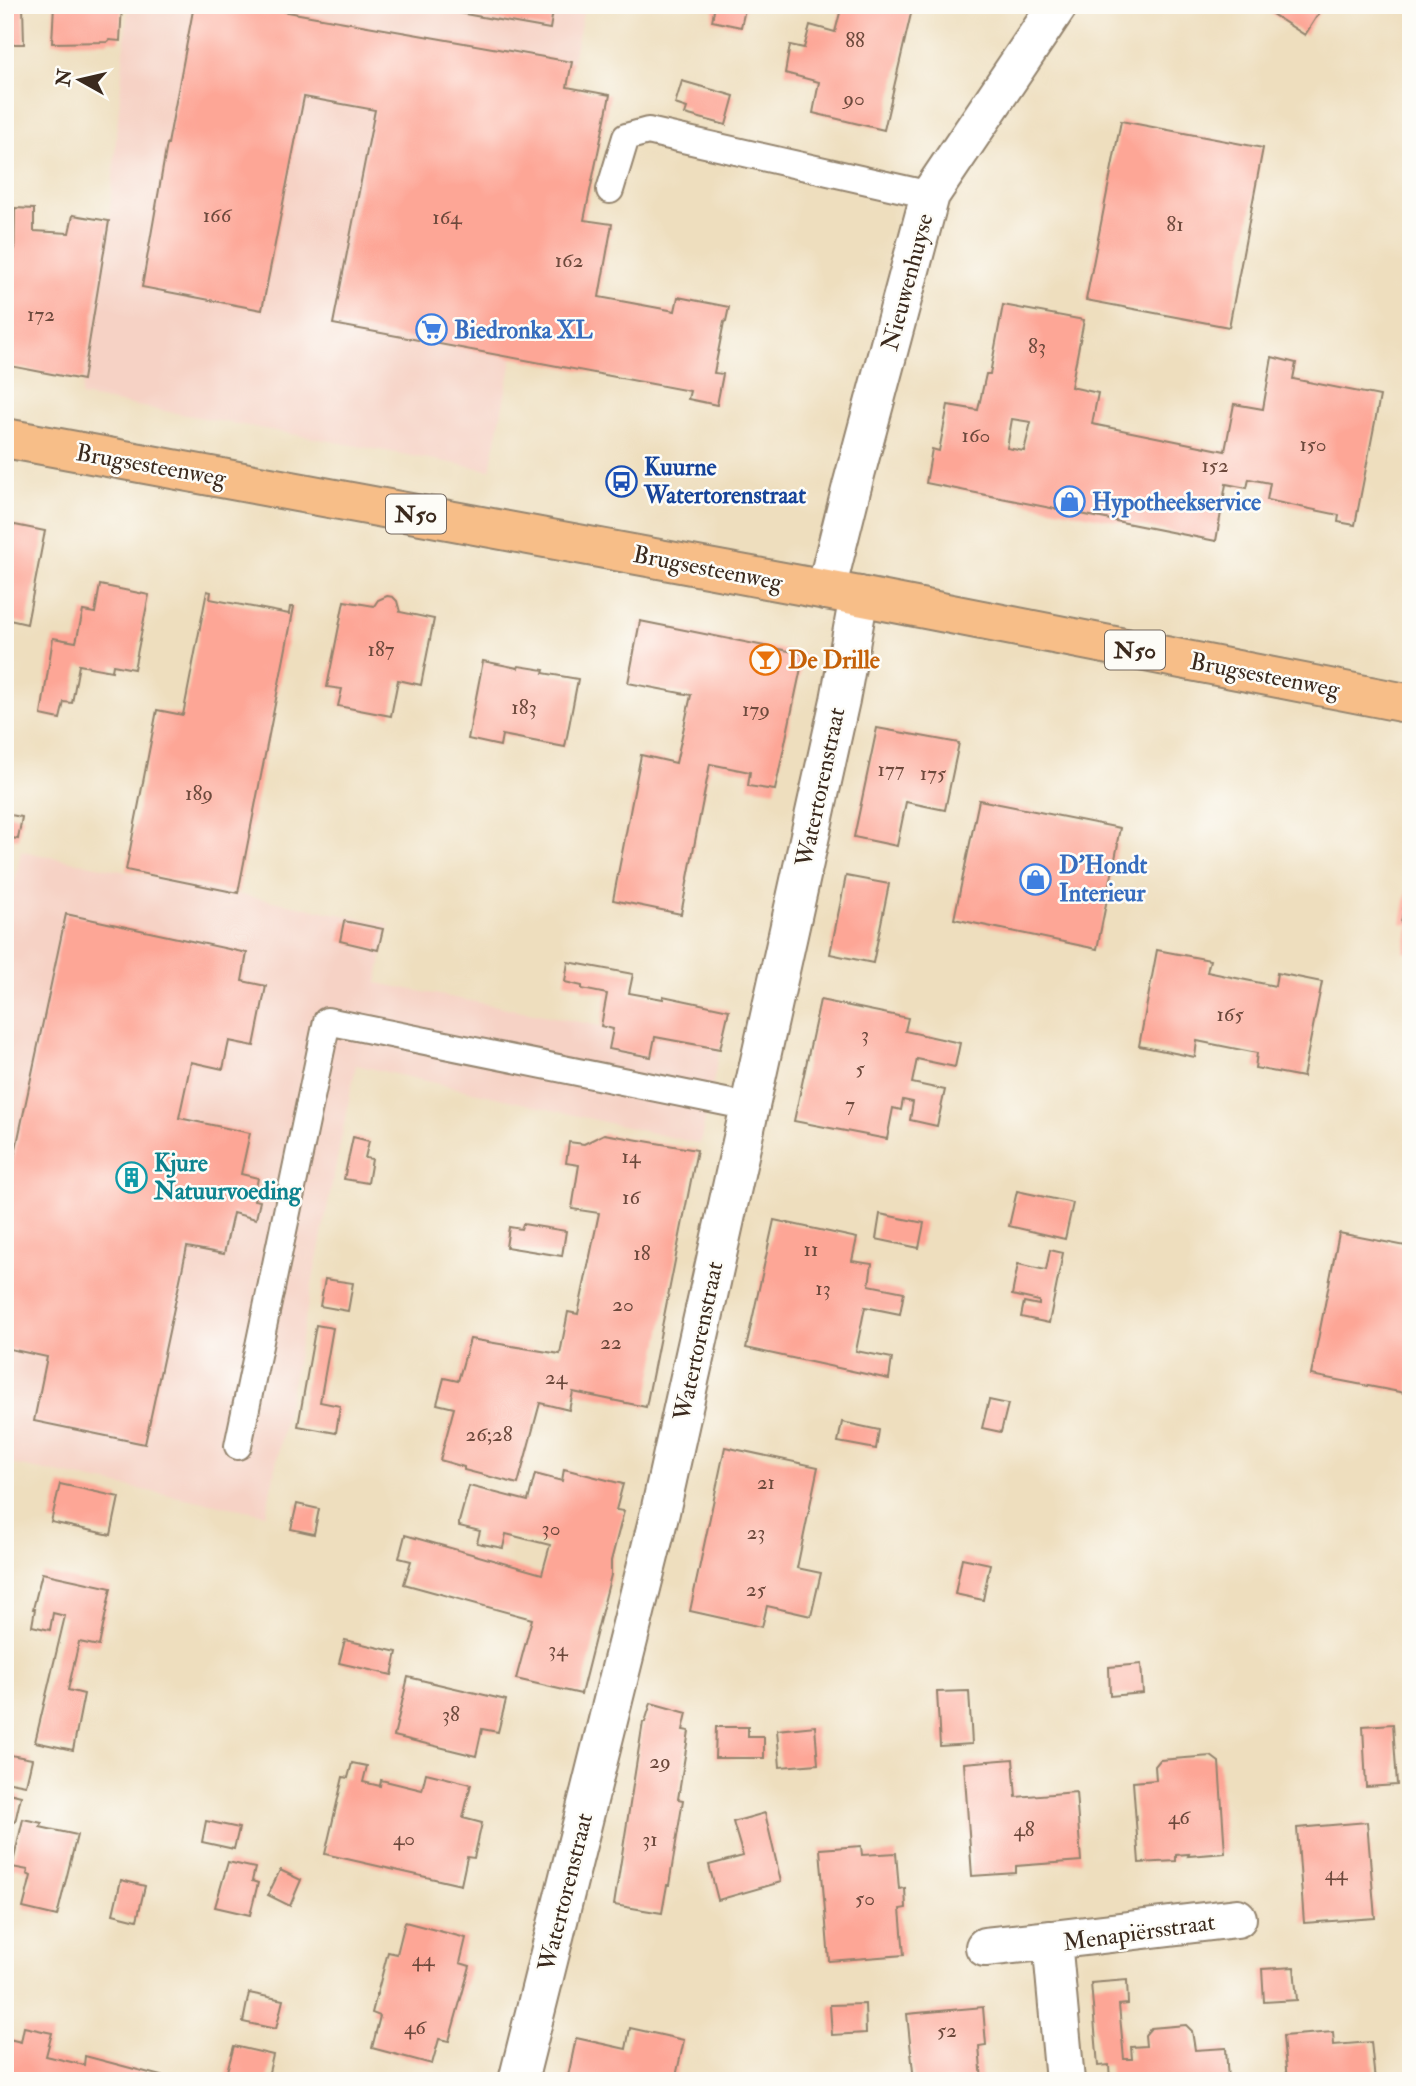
<svg xmlns="http://www.w3.org/2000/svg" width="1416" height="2086" viewBox="0 0 1416 2086" font-family="'IM FELL Double Pica',serif">
  <style>
    .built { fill: #f6d2c5 }
    .building { fill: #fda696; fill-rule: evenodd }
    .lines { fill: none; stroke-linecap: round; stroke-linejoin: round }
    .lane-casing { stroke: #94846e; stroke-width: 30 }
    .street-casing { stroke: #94846e; stroke-width: 42 }
    .primary-casing { stroke: #94846e; stroke-width: 42 }
    .lane { stroke: #fff; stroke-width: 26 }
    .street { stroke: #fff; stroke-width: 38 }
    .primary { stroke: #f7be88; stroke-width: 38 }
    .labels { text-anchor: middle; stroke-width: 5; stroke-linejoin: round; paint-order: stroke }
    .number-label { font-size: 21px; fill: #6c493c }
    .shield { fill: #fdfcf7; stroke: #75695f; stroke-width: 2 }
    .shield-label { font-size: 23px; font-weight: bold; fill: #3b2a1e }
    .street-label { font-size: 24px; fill: #3b2a1e; stroke: #fdfcf7 }
    .shop-label { font-size: 24px; font-weight: bold; fill: #366cbe; stroke: #fdfcf7; text-anchor: start }
    .transit-label { font-size: 24px; font-weight: bold; fill: #164399; stroke: #fdfcf7; text-anchor: start }
    .food-label { font-size: 24px; font-weight: bold; fill: #c56008; stroke: #fdfcf7; text-anchor: start }
    .culture-label { font-size: 24px; font-weight: bold; fill: #0d838f; stroke: #fdfcf7; text-anchor: start }
  </style>
  <rect width="100%" height="100%" fill="#fdfcf7"/>
  <filter id="ink" filterUnits="userSpaceOnUse"><feTurbulence type="fractalNoise" baseFrequency=".0143" numOctaves="2"/><feDisplacementMap in="SourceGraphic" scale="14" xChannelSelector="R" yChannelSelector="G"/><feConvolveMatrix kernelMatrix="1 2 1 2 8 2 1 2 1" color-interpolation-filters="sRGB"/></filter>
  <filter id="wash" filterUnits="userSpaceOnUse"><feTurbulence type="fractalNoise" baseFrequency=".00686" numOctaves="4" result="noise"/><feDisplacementMap in="SourceGraphic" scale="28" xChannelSelector="R" yChannelSelector="G"/><feGaussianBlur stdDeviation="1.57" result="paint"/><feColorMatrix in="noise" values="0 0 0 0 0 0 0 0 0 0 0 0 0 0 0 0 0 1.4 0 .05"/><feComposite in="paint" operator="in"/></filter>
  <g filter="url(#wash)">
    <rect width="100%" height="100%" fill="#eedebe"/>
    <!-- built -->
    <g class="built">
      <path d="M128,5H585L567,87L490,470L81,396L109,221Z"/>
      <path d="M21,851L389,924L377,983L720,1049L700,1144L356,1065L266,1514L5,1463V928Z"/>
    </g>
    <g id="blocks">
      <!-- building -->
      <g class="building">
        <path d="M5,5H23L24,44H5Z"/>
        <path d="M54,5H122L120,41L109,40L107,42L52,43Z"/>
        <path d="M194,5H248L572,62L567,87L610,95L584,220L612,224L599,297L675,311L678,297L729,307L726,321L724,322L714,373L723,374L717,405L688,399L690,391L333,324L375,110L304,97L262,310L142,287L167,144H168Z"/>
        <path d="M443,5H554L550,29L442,10Z"/>
        <path d="M715,5H746L741,27L712,21Z"/>
        <path d="M842,5H913L884,130L813,113L819,82L785,73L790,45L804,48L810,25L835,32Z"/>
        <path d="M1258,5H1324L1305,35Z"/>
        <path d="M682,81L734,96L726,125L685,114L687,108L675,104Z"/>
        <path d="M1121,121L1263,148L1229,327L1086,300Z"/>
        <path d="M15,208L34,209V231L69,233L73,215L109,221L83,380L5,365V260L14,263Z"/>
        <path d="M1003,305L1084,320L1071,387L1098,393L1092,424L1225,451L1234,404L1263,409L1272,357L1296,363L1293,379L1380,396L1355,525L1338,522L1339,515L1267,500L1270,483L1249,479L1247,488L1226,484L1216,541L926,483L932,449L939,451L948,405L978,410L986,374H990ZM1012,419L1031,422L1024,451L1007,448Z"/>
        <path d="M5,523L45,531L27,624L5,619Z"/>
        <path d="M100,585L149,595L134,669L113,665L112,671L79,665L72,703L64,702L60,719L41,715L53,638L76,642L83,611L95,613Z"/>
        <path d="M207,591L211,592L210,599L289,614L290,607H294L238,893L126,870L157,710L183,715Z"/>
        <path d="M387,596L393,597L397,601L400,612L434,619L421,685L398,680L391,716L338,706L342,689L327,687L344,601L374,606L378,600Z"/>
        <path d="M640,621L804,654L775,790L748,786L750,772L710,764L681,914L613,900L641,755L676,763L691,695L628,683Z"/>
        <path d="M483,661L518,668L519,666L544,670L543,673L578,679L565,747L502,735L500,746L468,739Z"/>
        <path d="M877,728L959,743L945,810L906,802L897,846L854,837Z"/>
        <path d="M979,800L1120,828L1117,843L1118,844L1097,949L954,919Z"/>
        <path d="M5,814L22,817L18,839L5,837Z"/>
        <path d="M846,876L889,884L873,963L830,954Z"/>
        <path d="M1409,880H1411V953L1404,952L1409,925L1401,923Z"/>
        <path d="M66,914L247,953L242,981L266,986L254,1046L229,1041L223,1069L191,1062L179,1118L250,1133L241,1174L258,1178L254,1200L260,1201L256,1219L233,1213L224,1254L187,1247L145,1444L34,1421L47,1357L5,1348V1200Z"/>
        <path d="M344,921L383,929L378,950L340,941Z"/>
        <path d="M1157,950L1210,960L1207,972L1275,986L1277,973L1322,982L1303,1077L1255,1068L1257,1053L1197,1041L1195,1057L1139,1046Z"/>
        <path d="M568,962L633,974L629,993L663,999V996L729,1010L720,1049L655,1037L651,1057L609,1049L613,1029L601,1026L607,994L582,989V986L565,982Z"/>
        <path d="M820,1000L908,1018L905,1031L960,1043L955,1067L917,1059L912,1083L945,1090L937,1126L910,1120L913,1102L903,1100L901,1110L893,1108L887,1139L794,1121Z"/>
        <path d="M604,1134L697,1150L646,1407L573,1392L569,1410L540,1403L518,1484L464,1470V1467L440,1460L454,1408L437,1404L444,1378L458,1381L470,1339L560,1354L568,1312L578,1314L599,1213L572,1209L579,1165L566,1163L569,1142L584,1144Z"/>
        <path d="M353,1137L369,1141L365,1158L372,1159L368,1183L344,1179Z"/>
        <path d="M1017,1191L1073,1203L1065,1239L1009,1226Z"/>
        <path d="M880,1214L924,1223L919,1248L876,1239Z"/>
        <path d="M774,1220L857,1238L852,1261L872,1264L869,1285L904,1292L900,1314L865,1307L856,1351L892,1358L889,1379L746,1348Z"/>
        <path d="M523,1224L566,1231L562,1256L506,1247L509,1227L521,1229Z"/>
        <path d="M1339,1233L1411,1247L1410,1394L1311,1375Z"/>
        <path d="M1050,1250L1063,1253L1049,1323L1021,1317L1024,1302L1039,1305V1301L1012,1295L1018,1264L1046,1270Z"/>
        <path d="M325,1279L353,1283L348,1311L320,1306Z"/>
        <path d="M316,1325L333,1328L320,1402L340,1406L336,1433L298,1426Z"/>
        <path d="M989,1400L1008,1404L1001,1432L982,1428Z"/>
        <path d="M842,1422L879,1430L876,1449L838,1442Z"/>
        <path d="M725,1447L818,1467L797,1568L821,1573L811,1616L767,1606L762,1627L690,1611Z"/>
        <path d="M564,1469L623,1484L616,1510L624,1511L611,1561V1575L581,1694L516,1679L532,1619L404,1584L411,1561L399,1558L405,1535L542,1574L550,1545L506,1534L503,1548L477,1543L480,1531L459,1526V1522L469,1486L528,1501L535,1474L562,1481Z"/>
        <path d="M60,1484L119,1497L111,1535L51,1522Z"/>
        <path d="M297,1504L319,1509L314,1534L291,1529Z"/>
        <path d="M962,1558L990,1564L983,1600L955,1594Z"/>
        <path d="M42,1573L111,1588L99,1646L79,1642L68,1690L84,1694L73,1750L35,1742L65,1616L53,1613L50,1630L32,1626L35,1609H33Z"/>
        <path d="M345,1640L397,1652L392,1675L339,1663Z"/>
        <path d="M1141,1664L1143,1693L1110,1696L1109,1667Z"/>
        <path d="M408,1677L506,1700L498,1732L482,1729L476,1756L394,1736Z"/>
        <path d="M969,1691L972,1744L940,1746L937,1692Z"/>
        <path d="M651,1703L687,1713L683,1730L689,1731L678,1799L683,1800L669,1885H667L662,1913L614,1905L643,1722H645Z"/>
        <path d="M1393,1724L1397,1785L1366,1787L1363,1726Z"/>
        <path d="M815,1726L818,1764L780,1767L777,1730Z"/>
        <path d="M716,1727H748V1737H764V1758H715Z"/>
        <path d="M5,1754L32,1759L26,1785L5,1781Z"/>
        <path d="M1211,1756L1219,1762L1225,1853L1188,1856L1189,1854L1176,1855V1861L1139,1863L1133,1782L1156,1780L1155,1766L1160,1760Z"/>
        <path d="M1013,1759L1016,1797L1076,1792L1081,1861L1016,1866V1873L972,1876L964,1763Z"/>
        <path d="M352,1763L367,1766L363,1782L380,1786L381,1780L422,1790L426,1773L471,1784L463,1818L482,1823L474,1858L467,1857L461,1885L325,1854L343,1777L348,1778Z"/>
        <path d="M5,1792L21,1796L15,1822L5,1819Z"/>
        <path d="M765,1813L781,1882L718,1900L709,1865L743,1856L733,1822Z"/>
        <path d="M23,1819L42,1823L40,1827L77,1835L57,1916L23,1908L31,1876L27,1874L28,1870L12,1867Z"/>
        <path d="M206,1821L239,1828L234,1849L202,1842Z"/>
        <path d="M1367,1822L1375,1918L1304,1923L1297,1828Z"/>
        <path d="M861,1846L862,1855L896,1853L899,1889L905,1888L906,1908L900,1909L904,1955L829,1961L820,1849Z"/>
        <path d="M228,1862L255,1868L252,1881L258,1883L250,1915L215,1907Z"/>
        <path d="M280,1870L301,1880L290,1906L268,1895Z"/>
        <path d="M121,1880L145,1886L137,1920L113,1914Z"/>
        <path d="M405,1922L466,1938L460,1963L470,1966L449,2041L439,2039L432,2064L372,2048L380,2016L372,2013L388,1952L397,1954Z"/>
        <path d="M1294,1967L1297,2000L1264,2002L1262,1969Z"/>
        <path d="M1127,1980L1128,2004L1119,2005L1124,2059H1132L1131,2047L1146,2046L1145,2035L1151,2028L1186,2025L1192,2031L1195,2050L1226,2048L1228,2081H1110L1109,2065L1098,2066L1091,1983Z"/>
        <path d="M249,1993L283,2000L276,2029L243,2022Z"/>
        <path d="M865,2004L866,2033L832,2035L830,2005Z"/>
        <path d="M983,2007L986,2045L979,2046L982,2081H914L907,2014Z"/>
        <path d="M24,2027L52,2033L46,2056L84,2065L85,2056L180,2081H5V2038L21,2042Z"/>
        <path d="M630,2028L684,2040L675,2081H567L576,2038L626,2049Z"/>
        <path d="M1333,2032L1334,2045L1371,2042L1375,2081H1287L1283,2036Z"/>
        <path d="M234,2046L273,2055L267,2081H235L225,2078Z"/>
      </g>
    </g>
  </g>
  <g filter="url(#ink)">
    <use href="#blocks" fill-opacity="0" stroke="#94846e" stroke-width="2"/>
    <g class="lines">
      <defs>
        <g id="lane">
          <path d="M610,190L626,137L648,131L930,195"/>
          <path d="M238,1446L327,1021L750,1107"/>
        </g>
        <g id="street">
          <path d="M826,590L852,486L930,195L1058,5"/>
          <path d="M985,1947L1052,1940"/>
          <path d="M518,2081L660,1512L840,700L859,596"/>
          <path d="M1065,2081L1052,1940L1237,1918"/>
        </g>
        <path id="primary" d="M5,438L859,596L1411,704"/>
      </defs>
      <!-- lane casing -->
      <use href="#lane" class="lane-casing"/>
      <!-- street casing -->
      <use href="#street" class="street-casing"/>
      <!-- primary casing -->
      <use href="#primary" class="primary-casing"/>
      <!-- lane -->
      <use href="#lane" class="lane"/>
      <!-- street -->
      <use href="#street" class="street"/>
      <!-- primary -->
      <use href="#primary" class="primary"/>
    </g>
  </g>
  <!-- icons -->
  <defs>
    <symbol id="supermarket-ring" viewBox="-11 -11 22 22"><circle r="9.5" fill="#fdfcf7" stroke="#3f7fe0" stroke-width="1.5"/><path d="M-6-5.5h2.5l.6 2H6L4.5 2H-2.5L-4.4-4H-6ZM-1.5 3.2a1.3 1.3 0 1 0 .1 0ZM3 3.2a1.3 1.3 0 1 0 .1 0Z" fill="#3f7fe0"/></symbol>
    <symbol id="bus-ring" viewBox="-11 -11 22 22"><circle r="9.5" fill="#fdfcf7" stroke="#1a4fb4" stroke-width="1.5"/><path d="M-5-6H5V4H4V6H2V4H-2V6H-4V4H-5ZM-3.5-4V0h7V-4ZM-3.5 1.2v1.5H-2V1.2ZM2 1.2v1.5H3.5V1.2Z" fill="#1a4fb4"/></symbol>
    <symbol id="shop-ring" viewBox="-11 -11 22 22"><circle r="9.5" fill="#fdfcf7" stroke="#3f7fe0" stroke-width="1.5"/><path d="M-5-2.5h2.3a2.7 3.5 0 0 1 5.4 0H5L5.5 6h-11ZM-1.5-2.5h3a1.5 2.3 0 0 0-3 0Z" fill="#3f7fe0"/></symbol>
    <symbol id="bar-ring" viewBox="-11 -11 22 22"><circle r="9.5" fill="#fdfcf7" stroke="#e8710a" stroke-width="1.5"/><path d="M-6-5H6L.8 .8V4.5H3.5V6h-7V4.5H-.8V.8Z" fill="#e8710a"/></symbol>
    <symbol id="building-ring" viewBox="-11 -11 22 22"><circle r="9.5" fill="#fdfcf7" stroke="#0f9aa8" stroke-width="1.5"/><path d="M-4-6H4V6H1V3H-1V6H-4ZM-2.5-4.3h1.7v1.8h-1.7ZM.8-4.3h1.7v1.8H.8ZM-2.5-1h1.7V.8h-1.7ZM.8-1h1.7V.8H.8Z" fill="#0f9aa8"/></symbol>
  </defs>
  <g fill-rule="evenodd">
    <use href="#supermarket-ring" x="414" y="312" width="35" height="35"/>
    <use href="#bus-ring" x="604" y="464" width="35" height="35"/>
    <use href="#shop-ring" x="1052" y="484" width="35" height="35"/>
    <use href="#bar-ring" x="748" y="642" width="35" height="35"/>
    <use href="#shop-ring" x="1018" y="862" width="35" height="35"/>
    <use href="#building-ring" x="114" y="1160" width="35" height="35"/>
  </g>
  <g class="labels">
    <!-- number labels -->
    <g class="number-label">
      <text x="855" y="47">88</text>
      <text x="854" y="105">90</text>
      <text x="217" y="222">166</text>
      <text x="447" y="224">164</text>
      <text x="1175" y="231">81</text>
      <text x="569" y="267">162</text>
      <text x="41" y="321">172</text>
      <text x="1037" y="353">83</text>
      <text x="976" y="442">160</text>
      <text x="1313" y="451">150</text>
      <text x="1215" y="472">152</text>
      <text x="381" y="656">187</text>
      <text x="524" y="714">183</text>
      <text x="756" y="716">179</text>
      <text x="891" y="776">177</text>
      <text x="933" y="780">175</text>
      <text x="199" y="800">189</text>
      <text x="1230" y="1021">165</text>
      <text x="865" y="1041">3</text>
      <text x="860" y="1075">5</text>
      <text x="850" y="1111">7</text>
      <text x="631" y="1163">14</text>
      <text x="631" y="1204">16</text>
      <text x="811" y="1256">11</text>
      <text x="642" y="1260">18</text>
      <text x="823" y="1295">13</text>
      <text x="623" y="1311">20</text>
      <text x="611" y="1349">22</text>
      <text x="556" y="1384">24</text>
      <text x="489" y="1441">26;28</text>
      <text x="766" y="1489">21</text>
      <text x="551" y="1535">30</text>
      <text x="756" y="1539">23</text>
      <text x="756" y="1596">25</text>
      <text x="558" y="1656">34</text>
      <text x="451" y="1721">38</text>
      <text x="660" y="1768">29</text>
      <text x="1179" y="1824">46</text>
      <text x="1024" y="1836">48</text>
      <text x="404" y="1845">40</text>
      <text x="650" y="1846">31</text>
      <text x="1336" y="1880">44</text>
      <text x="865" y="1905">50</text>
      <text x="423" y="1966">44</text>
      <text x="415" y="2034">46</text>
      <text x="947" y="2037">52</text>
    </g>
    <!-- shield labels -->
    <g class="shield">
      <rect x="386" y="494.5" width="60" height="39" rx="5"/>
      <rect x="1105" y="630.5" width="60" height="39" rx="5"/>
    </g>
    <g class="shield-label">
      <text x="416" y="522">N50</text>
      <text x="1135" y="658">N50</text>
    </g>
    <!-- street labels -->
    <g class="street-label">
      <text transform="translate(907 282) rotate(-75)" y="8">Nieuwenhuyse</text>
      <text transform="translate(151 465) rotate(10)" y="8">Brugsesteenweg</text>
      <text transform="translate(708 568) rotate(11)" y="8">Brugsesteenweg</text>
      <text transform="translate(1265 675) rotate(11)" y="8">Brugsesteenweg</text>
      <text transform="translate(820 787) rotate(-78)" y="8">Watertorenstraat</text>
      <text transform="translate(698 1341) rotate(-78)" y="8">Watertorenstraat</text>
      <text transform="translate(565 1892) rotate(-76)" y="8">Watertorenstraat</text>
      <text transform="translate(1139 1932) rotate(-8)" y="8">Menapiërsstraat</text>
    </g>
    <!-- shop labels -->
    <g class="shop-label">
      <text x="454" y="338">Biedronka XL</text>
      <text x="1092" y="510">Hypotheekservice</text>
      <text x="1059" y="873">D'Hondt<tspan x="1059" dy="28">Interieur</tspan></text>
    </g>
    <!-- transit labels -->
    <g class="transit-label">
      <text x="644" y="475">Kuurne<tspan x="644" dy="28">Watertorenstraat</tspan></text>
    </g>
    <!-- food labels -->
    <g class="food-label">
      <text x="788" y="668">De Drille</text>
    </g>
    <!-- culture labels -->
    <g class="culture-label">
      <text x="154" y="1171">Kjure<tspan x="154" dy="28">Natuurvoeding</tspan></text>
    </g>
  </g>
  <!-- margin -->
  <rect width="1416" height="2086" fill="none" stroke="#fdfcf7" stroke-width="28"/>
  <!-- north arrow -->
  <g transform="translate(80 80) rotate(278)" stroke="#fdfcf7" stroke-width="5" paint-order="stroke">
  <path d="M0-5L12 26L0 18L-12 26Z" fill="#3b2a1e"/>
  <text y="-10" font-size="19" font-weight="bold" text-anchor="middle" fill="#3b2a1e">N</text>
  </g>
</svg>
